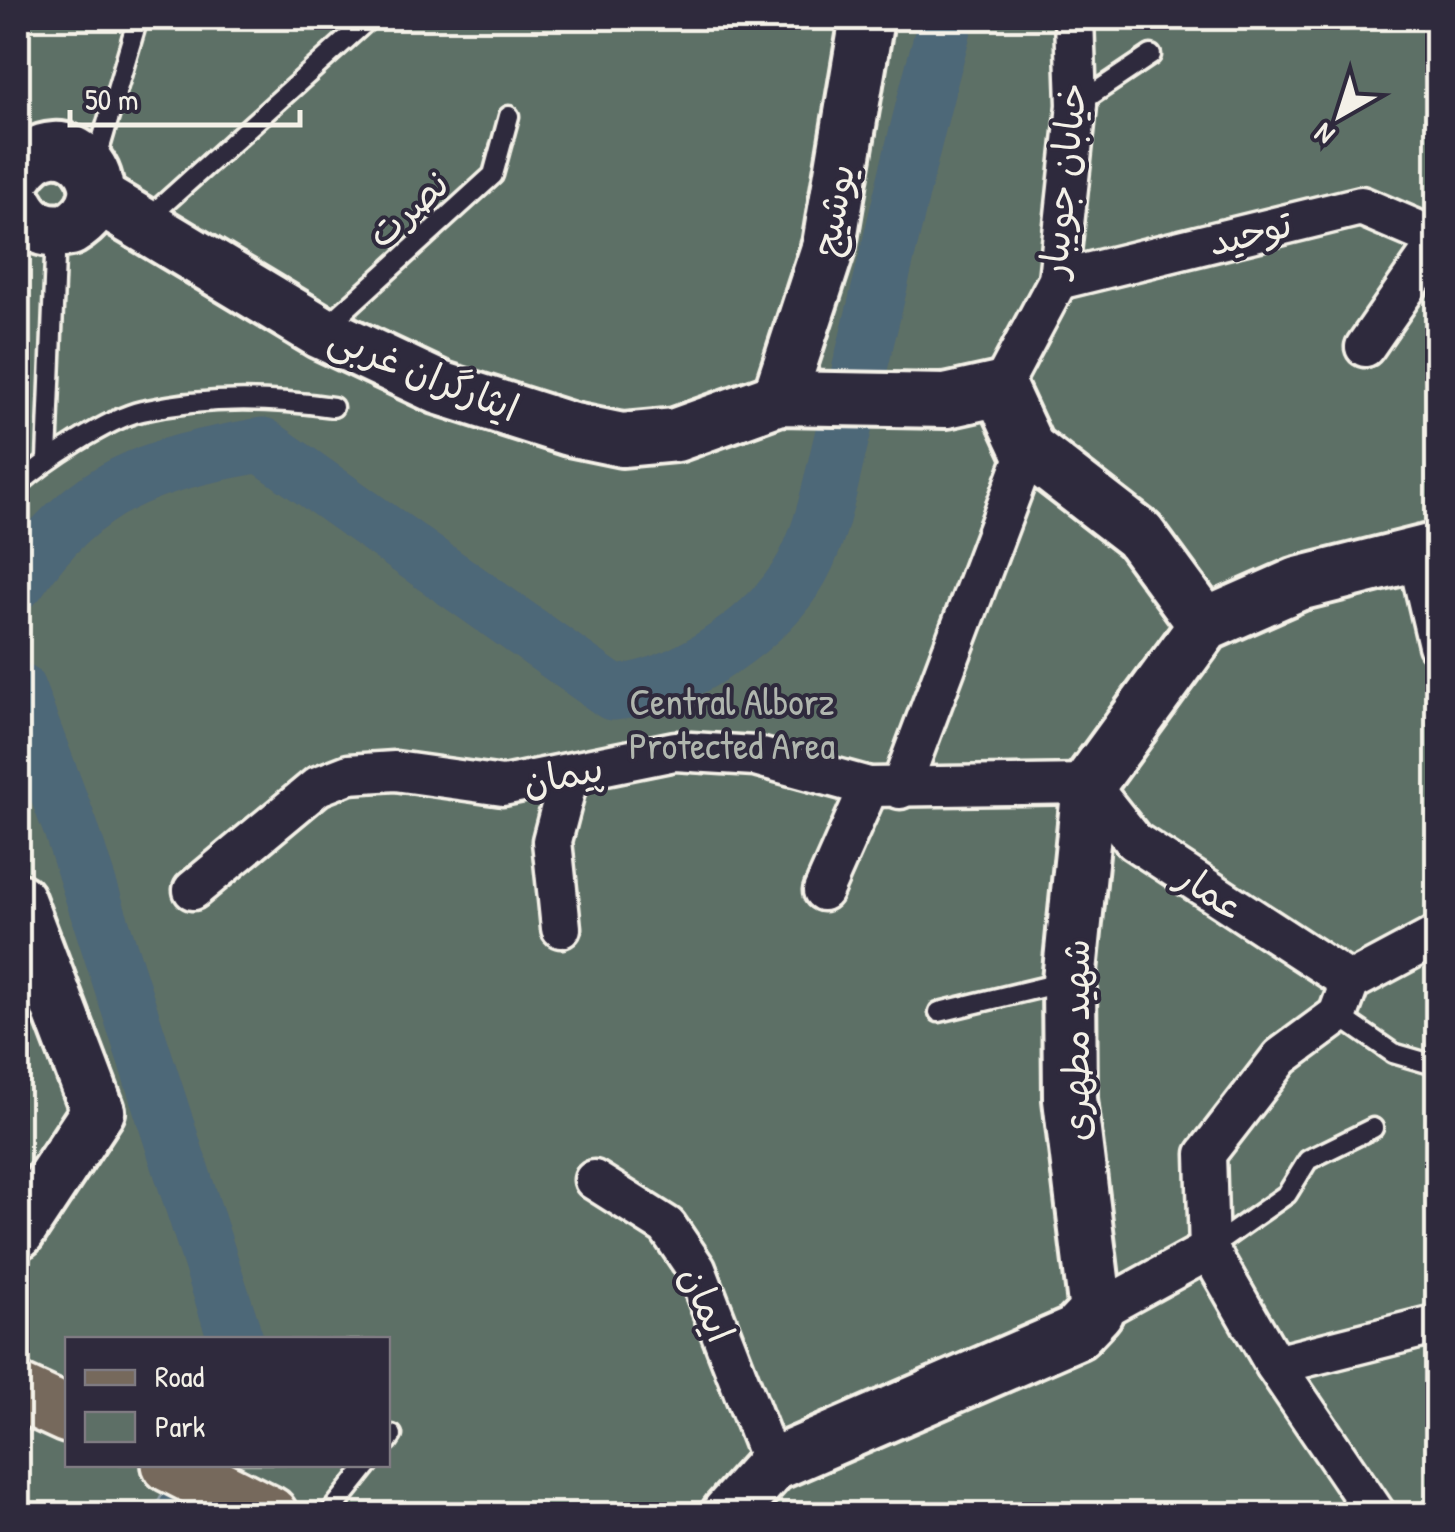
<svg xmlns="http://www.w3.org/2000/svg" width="1455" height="1532" viewBox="0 0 1455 1532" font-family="'Patrick Hand','Playpen Sans Arabic',sans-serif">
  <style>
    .green { fill: #5d6f66; stroke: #a8b0a7; stroke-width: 2.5; fill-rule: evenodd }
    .water { fill: #4e6778; stroke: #909ea5; stroke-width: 2.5 }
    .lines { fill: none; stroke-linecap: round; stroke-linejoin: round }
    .river { stroke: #4e6778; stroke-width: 55 }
    .lane-casing { stroke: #f4f1e8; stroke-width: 25 }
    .street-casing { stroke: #f4f1e8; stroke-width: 45 }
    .secondary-casing { stroke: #f4f1e8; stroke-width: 60 }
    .primary-casing { stroke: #f4f1e8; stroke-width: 62 }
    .lane { stroke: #2f2a3d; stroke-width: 18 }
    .street { stroke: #2f2a3d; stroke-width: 38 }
    .secondary { stroke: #2f2a3d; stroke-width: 52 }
    .primary { stroke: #76695c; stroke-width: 55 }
    .labels { text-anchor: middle; stroke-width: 8; stroke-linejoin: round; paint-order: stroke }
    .street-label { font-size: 38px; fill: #f4f1e8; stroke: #2f2a3d }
    .park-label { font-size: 38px; fill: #b0b6ae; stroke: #2f2a3d }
  </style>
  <rect width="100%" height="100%" fill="#2f2a3d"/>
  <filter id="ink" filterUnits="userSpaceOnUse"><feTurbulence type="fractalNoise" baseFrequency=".01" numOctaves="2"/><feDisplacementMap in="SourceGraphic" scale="20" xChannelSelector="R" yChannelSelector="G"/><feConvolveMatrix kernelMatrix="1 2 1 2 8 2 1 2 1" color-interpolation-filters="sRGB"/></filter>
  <g filter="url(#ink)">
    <!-- green -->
    <path class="green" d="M18,18H1437V1514H18ZM68,1340H388V1464H68Z"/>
    <!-- water -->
    <path class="water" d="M166,1487L224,1514H152Z"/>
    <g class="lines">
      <!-- river -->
      <g class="river">
        <path d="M18,582C86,483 149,465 262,445L613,693C677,688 759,634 795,580C823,539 831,477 844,429C881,293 908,153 947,18"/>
        <path d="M18,689L71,829L236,1340"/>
      </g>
      <defs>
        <g id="lane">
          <path d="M1078,104L1151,55"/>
          <path d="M96,161L138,18"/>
          <path d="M147,219L370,18"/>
          <path d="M325,328L493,175L509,116"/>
          <path d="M47,459L56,232"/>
          <path d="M18,485C45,461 107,419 142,411C204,397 271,398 333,407"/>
          <path d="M939,1012L1064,982"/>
          <path d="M1338,1015L1393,1053L1438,1066"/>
          <path d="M1209,1249L1287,1194L1308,1160L1373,1128"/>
          <path d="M388,1441L392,1435"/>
          <path d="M329,1514L369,1464"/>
        </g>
        <g id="street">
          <path d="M1058,280L1361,206L1438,239"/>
          <path d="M1365,347L1438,242"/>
          <path d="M1000,389L1058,280L1077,105L1074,18"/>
          <path d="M1416,551L1438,645"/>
          <path d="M900,789L1028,449"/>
          <path d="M193,890L318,786L349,774L395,771L503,786L675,751L755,756L869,787L1089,784L1134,841L1350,982"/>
          <path d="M823,891L869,787"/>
          <path d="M561,928L552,841L569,776"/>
          <path d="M594,1180L667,1226L696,1269L772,1465"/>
          <path d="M1209,1250L1206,1154L1281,1057L1338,1015L1350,982L1438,935"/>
          <path d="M1096,1312L1209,1250L1275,1365L1376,1514"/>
          <path d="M1275,1365L1438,1324"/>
        </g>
        <g id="secondary">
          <path d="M18,172C62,109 136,190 70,229C47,234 29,227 18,206"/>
          <path d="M97,197L321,332L440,388L569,429L622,440L676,435L779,398L946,401L1000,389L1028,449L1139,535L1205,625"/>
          <path d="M779,398L829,245L867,18"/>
          <path d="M18,900L98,1111L18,1232"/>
          <path d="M728,1514L772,1465L1076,1333L1096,1312L1070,1099L1069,981L1089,784L1205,625L1298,584L1438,549"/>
        </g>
        <g id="primary">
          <path d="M18,1392L68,1415"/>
          <path d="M170,1464L269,1514"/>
        </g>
      </defs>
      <!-- lane casing -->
      <use href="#lane" class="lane-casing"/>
      <!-- street casing -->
      <use href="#street" class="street-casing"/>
      <!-- secondary casing -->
      <use href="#secondary" class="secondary-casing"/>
      <!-- primary casing -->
      <use href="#primary" class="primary-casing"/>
      <!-- lane -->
      <use href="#lane" class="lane"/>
      <!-- street -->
      <use href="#street" class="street"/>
      <!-- secondary -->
      <use href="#secondary" class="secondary"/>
      <!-- primary -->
      <use href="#primary" class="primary"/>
    </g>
  </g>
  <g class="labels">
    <!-- street labels -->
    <g class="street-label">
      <text transform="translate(1063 180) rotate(-84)" y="13">خیابان جویبار</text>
      <text transform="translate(408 209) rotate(-42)" y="13">نصرت</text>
      <text transform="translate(833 210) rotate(-79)" y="13">یوشیج</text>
      <text transform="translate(1250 233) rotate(-14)" y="13">توحید</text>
      <text transform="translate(424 373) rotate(22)" y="13">ایثارگران غربی</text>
      <text transform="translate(563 775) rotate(-11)" y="13">پیمان</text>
      <text transform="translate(1211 892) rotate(33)" y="13">عمار</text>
      <text transform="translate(1076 1040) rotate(-90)" y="13">شهید مطهری</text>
      <text transform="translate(707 1304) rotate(66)" y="13">ایمان</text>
    </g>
    <!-- park labels -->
    <g class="park-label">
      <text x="732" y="715">Central Alborz<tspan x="732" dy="44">Protected Area</tspan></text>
    </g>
  </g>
  <!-- margin -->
  <rect width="1455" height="1532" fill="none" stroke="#2f2a3d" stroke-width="60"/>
  <rect x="30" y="30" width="1395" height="1472" fill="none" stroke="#f4f1e8" stroke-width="4" filter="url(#ink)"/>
  <!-- legend -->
  <rect x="65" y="1337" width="325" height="130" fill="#2f2a3d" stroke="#7e7a81" stroke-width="2.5"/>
  <rect x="85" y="1370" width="50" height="15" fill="#76695c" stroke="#7e7a81" stroke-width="2.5"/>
  <text x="155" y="1387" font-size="30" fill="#f4f1e8">Road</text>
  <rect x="85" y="1412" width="50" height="30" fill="#5d6f66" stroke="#7e7a81" stroke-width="2.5"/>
  <text x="155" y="1437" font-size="30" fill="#f4f1e8">Park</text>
  <!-- north arrow -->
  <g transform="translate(1340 115) rotate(219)" stroke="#2f2a3d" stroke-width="8" paint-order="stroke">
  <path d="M0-8L18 38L0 25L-18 38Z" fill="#f4f1e8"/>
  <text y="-15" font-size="28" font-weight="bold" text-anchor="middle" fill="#f4f1e8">N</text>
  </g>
  <!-- scale -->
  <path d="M70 110v15h230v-15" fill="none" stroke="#f4f1e8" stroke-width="5"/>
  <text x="85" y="110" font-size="30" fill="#f4f1e8" stroke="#2f2a3d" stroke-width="8" paint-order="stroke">50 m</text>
</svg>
